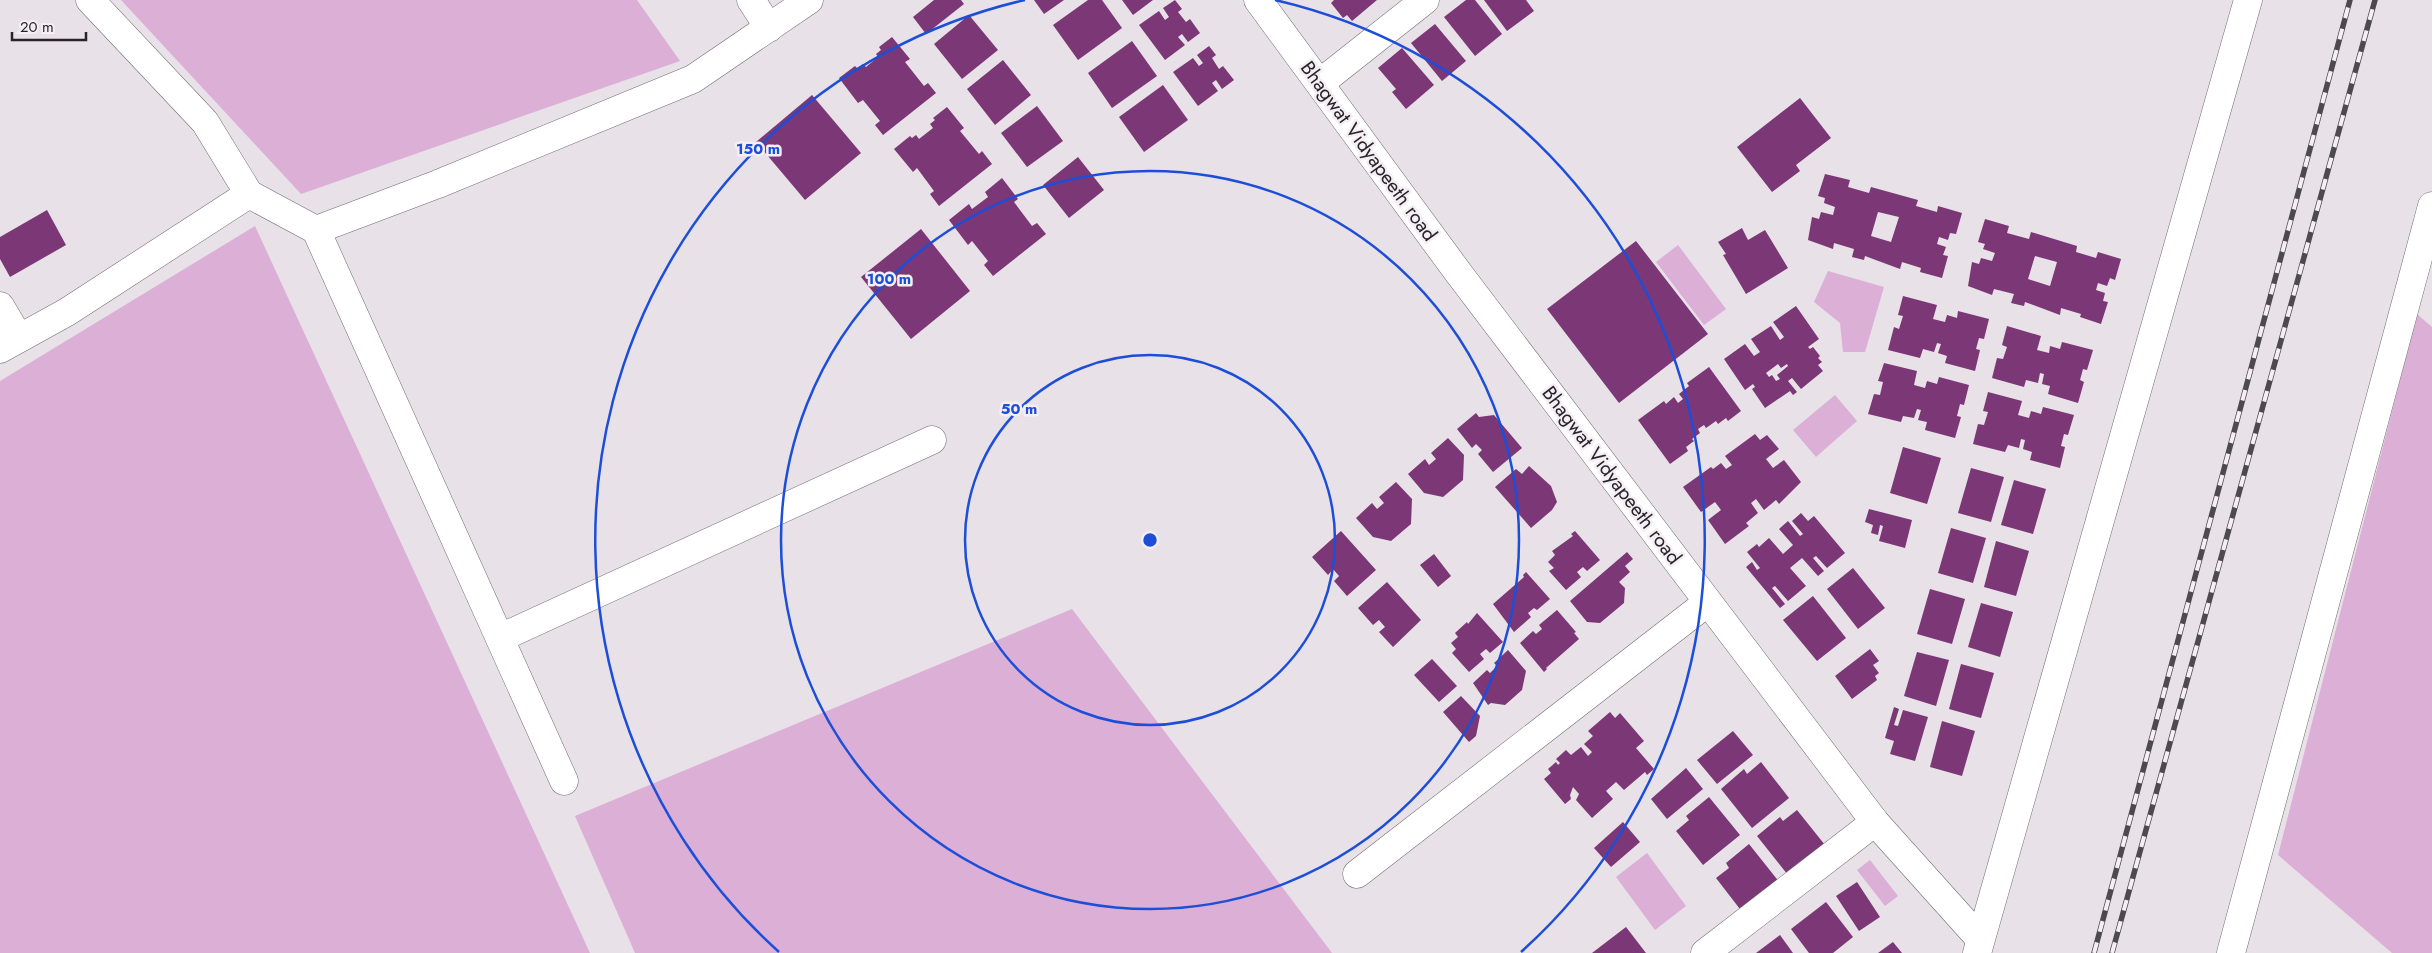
<svg xmlns="http://www.w3.org/2000/svg" width="2432" height="953" viewBox="0 0 2432 953" font-family="Jost,sans-serif">
  <style>
    .green { fill: #dcafd7 }
    .building { fill: #7b3776; fill-rule: evenodd }
    .lines { fill: none; stroke-linecap: round; stroke-linejoin: round }
    .minor-casing { stroke: #736d72; stroke-width: 29 }
    .minor { stroke: #fff; stroke-width: 28 }
    .rail-casing { stroke: #4d4a4d; stroke-width: 5.5 }
    .rail { stroke: #f5eef4; stroke-width: 4; stroke-dasharray: 11; stroke-linecap: butt }
    .ring { fill: none; stroke: #1d4ed8; stroke-width: 2.5 }
    .labels { text-anchor: middle; stroke-width: 5; stroke-linejoin: round; paint-order: stroke }
    .street-label { font-size: 20px; fill: #272527; stroke: #f5eef4 }
    .centre { fill: #1d4ed8; stroke: #f5eef4; stroke-width: 2.5 }
    .ring-label { font-size: 15px; text-anchor: middle; font-weight: bold; fill: #1d4ed8; stroke: #f5eef4; stroke-width: 5; stroke-linejoin: round; paint-order: stroke }
  </style>
  <rect width="100%" height="100%" fill="#e8e1e7"/>
  <!-- green -->
  <g class="green">
    <path d="M121,0H637L680,61L301,194Z"/>
    <path d="M255,226L590,953H0V381Z"/>
    <path d="M1678,245L1726,309L1704,325L1656,262Z"/>
    <path d="M1828,271L1884,287L1865,352H1843L1840,323L1814,302Z"/>
    <path d="M2417,314L2432,327V953H2392L2278,855Z"/>
    <path d="M1835,395L1857,421L1816,457L1793,430Z"/>
    <path d="M1072,609L1332,953H635L575,816Z"/>
    <path d="M1647,853L1686,906L1655,930L1616,877Z"/>
    <path d="M1870,860L1898,896L1885,906L1857,870Z"/>
  </g>
  <!-- building -->
  <g class="building">
    <path d="M934,0H961L964,4L926,34L913,17Z"/>
    <path d="M1034,0H1064L1044,14Z"/>
    <path d="M1088,0H1102L1122,28L1078,60L1053,25Z"/>
    <path d="M1122,0H1153L1133,15Z"/>
    <path d="M1175,0L1182,9L1178,12L1186,22L1190,19L1200,33L1188,42L1182,34L1178,37L1185,45L1165,60L1139,25L1159,11L1165,20L1169,17L1163,8Z"/>
    <path d="M1334,0H1377L1352,21L1347,15L1343,18L1331,3Z"/>
    <path d="M1466,0H1475L1502,34L1475,56L1444,17Z"/>
    <path d="M1484,0H1526L1534,11L1507,31Z"/>
    <path d="M969,15L998,50L962,79L934,44Z"/>
    <path d="M1435,24L1466,61L1442,81L1411,43Z"/>
    <path d="M892,37L910,59L905,62L924,86L928,83L936,93L883,135L875,125L880,121L863,100L858,103L839,78L855,66L857,68L863,64L866,67L878,57L876,54L881,50L879,47Z"/>
    <path d="M1132,41L1157,76L1112,108L1088,73Z"/>
    <path d="M1209,46L1216,55L1212,58L1219,69L1223,66L1234,80L1222,89L1216,80L1212,83L1218,91L1198,106L1173,72L1193,58L1199,66L1203,63L1197,55Z"/>
    <path d="M1402,48L1434,85L1406,109L1392,92L1396,89L1378,68Z"/>
    <path d="M1003,60L1031,95L995,125L967,89Z"/>
    <path d="M1163,85L1188,120L1144,152L1119,117Z"/>
    <path d="M812,95L861,153L805,200L756,142Z"/>
    <path d="M1800,98L1831,138L1796,165L1800,171L1772,192L1737,147Z"/>
    <path d="M1037,106L1063,141L1027,167L1001,133Z"/>
    <path d="M947,107L964,128L960,131L979,154L982,151L992,164L939,206L930,194L934,191L917,168L913,172L894,149L910,136L912,138L916,135L919,139L933,128L930,124L935,120L933,118Z"/>
    <path d="M1078,157L1104,190L1069,218L1043,185Z"/>
    <path d="M1825,174L1850,180L1848,187L1869,193L1871,187L1918,200L1916,206L1937,212L1938,206L1962,213L1956,234L1950,233L1948,240L1939,237L1937,244L1946,247L1943,255L1948,256L1942,278L1920,272L1921,268L1902,262L1900,269L1865,256L1864,260L1852,257L1854,249L1834,243L1833,249L1808,240L1812,217L1819,219L1821,212L1833,215L1835,207L1824,203L1825,198L1818,196ZM1878,212L1899,217L1891,242L1871,236Z"/>
    <path d="M1002,178L1018,199L1014,202L1032,226L1037,223L1046,234L993,276L984,265L988,261L972,241L968,245L949,220L969,204L972,209L988,197L985,192Z"/>
    <path d="M47,210L66,245L10,277L0,259V237Z"/>
    <path d="M1985,219L2009,226L2007,233L2029,239L2031,232L2077,246L2076,252L2096,258L2098,252L2121,259L2115,280L2110,278L2107,286L2098,283L2096,290L2105,293L2103,301L2108,302L2101,324L2080,317L2081,314L2061,308L2060,315L2025,302L2024,306L2011,303L2014,294L1994,289L1992,295L1968,286L1972,262L1979,264L1981,258L1992,261L1995,253L1983,249L1985,244L1978,242ZM2035,256L2057,262L2050,286L2028,279Z"/>
    <path d="M1742,228L1748,240L1765,230L1788,268L1746,294L1723,255L1726,254L1718,242Z"/>
    <path d="M921,229L970,291L911,339L861,277Z"/>
    <path d="M1636,241L1708,334L1619,403L1547,309Z"/>
    <path d="M1903,296L1937,305L1933,319L1945,322L1947,315L1957,318L1958,311L1989,319L1984,339L1979,338L1976,349L1980,350L1975,371L1945,363L1947,356L1938,353L1941,344L1937,343L1934,352L1923,349L1920,358L1888,350L1894,327L1899,329L1903,316L1898,315Z"/>
    <path d="M1796,306L1819,339L1808,347L1810,349L1813,347L1820,356L1818,358L1822,362L1818,365L1823,371L1801,389L1792,378L1788,381L1797,392L1793,395L1790,391L1765,408L1752,389L1755,387L1753,384L1745,390L1724,359L1745,344L1754,356L1760,352L1751,339L1771,326L1780,340L1784,337L1773,322ZM1778,364L1781,368L1787,364L1788,366L1777,375L1780,379L1776,381L1772,375L1769,377L1766,373Z"/>
    <path d="M2007,326L2041,336L2037,350L2049,353L2050,346L2060,349L2062,342L2093,350L2087,370L2083,369L2080,380L2084,382L2078,403L2048,394L2050,386L2042,384L2044,374L2040,373L2038,383L2026,380L2024,387L1992,378L1997,358L2003,359L2007,347L2002,345Z"/>
    <path d="M1884,363L1917,371L1914,385L1925,388L1927,381L1937,384L1939,377L1969,385L1964,405L1960,404L1957,416L1961,417L1955,438L1925,430L1927,422L1918,420L1921,410L1917,409L1914,418L1903,416L1901,422L1868,414L1874,394L1880,395L1883,382L1878,381Z"/>
    <path d="M1709,367L1741,411L1728,421L1726,418L1718,424L1716,421L1706,428L1704,425L1698,429L1700,433L1692,439L1694,441L1686,447L1688,451L1670,464L1638,420L1664,401L1666,404L1674,397L1678,403L1683,399L1679,394L1689,386L1687,383Z"/>
    <path d="M1988,392L2022,401L2018,415L2029,418L2031,411L2041,414L2043,407L2074,415L2068,435L2064,434L2061,446L2065,447L2060,468L2030,460L2032,452L2023,449L2025,440L2021,439L2019,448L2008,445L2005,452L1973,444L1978,424L1984,425L1988,412L1983,411Z"/>
    <path d="M1476,413L1479,417L1494,415L1522,448L1493,472L1478,454L1482,450L1476,444L1472,448L1457,429Z"/>
    <path d="M1755,434L1760,440L1767,435L1779,449L1766,459L1773,468L1784,460L1801,482L1779,504L1776,500L1764,510L1756,499L1751,503L1758,513L1746,523L1749,526L1725,544L1708,520L1721,510L1715,502L1701,512L1683,487L1711,467L1713,469L1721,463L1726,469L1732,465L1725,456Z"/>
    <path d="M1448,438L1464,455L1463,480L1443,497L1424,493L1408,474L1425,459L1429,465L1436,459L1431,453Z"/>
    <path d="M1903,447L1941,458L1927,504L1890,493Z"/>
    <path d="M1529,466L1551,486L1557,502L1552,510L1531,528L1495,487L1516,469L1522,474Z"/>
    <path d="M1971,468L2004,477L1991,522L1958,513Z"/>
    <path d="M2014,480L2046,489L2033,534L2001,525Z"/>
    <path d="M1396,482L1412,499L1411,524L1391,541L1373,537L1356,518L1372,503L1377,509L1384,503L1379,497Z"/>
    <path d="M1869,509L1912,520L1905,548L1879,541L1883,526L1880,525L1878,535L1871,533L1873,525L1865,522Z"/>
    <path d="M1801,513L1808,521L1814,516L1845,553L1827,568L1816,556L1813,558L1824,571L1818,576L1802,558L1790,568L1806,586L1788,601L1775,586L1772,588L1785,604L1780,608L1746,567L1752,562L1757,570L1760,568L1747,552L1757,544L1759,547L1769,538L1783,554L1793,545L1779,529L1788,521L1800,536L1803,534L1792,521Z"/>
    <path d="M1951,528L1986,538L1973,583L1938,573Z"/>
    <path d="M1341,531L1376,570L1347,596L1334,581L1339,576L1333,569L1328,575L1312,557Z"/>
    <path d="M1575,531L1600,560L1587,571L1583,567L1577,572L1581,577L1566,590L1549,571L1554,568L1548,562L1555,555L1552,551L1573,536L1571,534Z"/>
    <path d="M1996,541L2029,551L2016,596L1984,587Z"/>
    <path d="M1627,552L1633,559L1625,566L1630,572L1619,582L1625,588L1624,603L1600,623L1587,622L1570,601Z"/>
    <path d="M1434,554L1451,576L1438,587L1420,565Z"/>
    <path d="M1853,568L1885,608L1858,629L1827,589Z"/>
    <path d="M1526,572L1550,599L1537,610L1534,608L1528,613L1531,617L1514,632L1493,604L1524,577L1523,575Z"/>
    <path d="M1387,582L1421,620L1393,647L1379,632L1385,627L1379,620L1373,625L1358,608Z"/>
    <path d="M1930,589L1965,599L1952,644L1917,634Z"/>
    <path d="M1813,596L1846,638L1817,661L1783,620Z"/>
    <path d="M1981,603L2013,612L2000,657L1968,647Z"/>
    <path d="M1557,610L1576,632L1574,633L1579,639L1546,668L1547,669L1544,672L1520,643L1533,631L1536,634L1542,629L1539,625Z"/>
    <path d="M1477,613L1503,642L1490,653L1486,649L1480,654L1484,659L1469,672L1452,653L1456,649L1451,643L1458,637L1455,633L1467,622L1468,624Z"/>
    <path d="M1870,649L1879,661L1873,665L1879,673L1875,676L1877,680L1852,699L1835,676Z"/>
    <path d="M1508,650L1526,671L1522,690L1505,705L1491,703L1488,705L1473,683L1487,670L1490,673L1497,666L1494,663Z"/>
    <path d="M1917,652L1949,660L1936,706L1904,696Z"/>
    <path d="M1432,659L1457,686L1439,702L1414,675Z"/>
    <path d="M1961,664L1994,673L1981,718L1949,709Z"/>
    <path d="M1461,696L1480,716L1476,736L1469,742L1443,712Z"/>
    <path d="M1894,707L1899,709L1894,725L1898,726L1903,710L1928,717L1915,761L1890,754L1894,741L1885,738Z"/>
    <path d="M1610,712L1615,718L1620,713L1644,741L1636,748L1654,769L1647,775L1645,772L1624,790L1616,782L1606,791L1613,799L1592,818L1576,800L1579,794L1573,787L1570,795L1571,799L1565,804L1544,779L1551,773L1548,769L1556,762L1558,765L1560,763L1556,759L1566,750L1571,755L1581,747L1588,756L1592,752L1584,744L1593,736L1588,731Z"/>
    <path d="M1942,721L1975,731L1962,776L1930,767Z"/>
    <path d="M1733,731L1753,755L1717,784L1697,760Z"/>
    <path d="M1761,762L1789,798L1752,828L1721,789L1744,769L1747,774Z"/>
    <path d="M1686,768L1703,789L1667,819L1651,799Z"/>
    <path d="M1709,797L1740,835L1703,865L1676,831L1689,820L1686,816Z"/>
    <path d="M1797,810L1825,845L1788,875L1757,836L1780,817L1783,821Z"/>
    <path d="M1623,822L1640,842L1611,867L1594,848Z"/>
    <path d="M1749,844L1780,883L1743,913L1716,878L1729,868L1726,863Z"/>
    <path d="M1857,882L1880,917L1859,931L1836,896Z"/>
    <path d="M1826,902L1853,937L1833,953H1809L1791,929Z"/>
    <path d="M1626,927L1646,953H1592Z"/>
    <path d="M1780,935L1793,953H1756Z"/>
    <path d="M1893,942L1902,953H1878Z"/>
  </g>
  <g class="lines">
    <defs>
      <g id="minor">
        <path d="M90,0L205,122L249,194"/>
        <path d="M751,0L769,28"/>
        <path d="M1258,0L1457,271L1875,822L1980,939"/>
        <path d="M1320,83L1425,0"/>
        <path d="M316,230L564,781"/>
        <path d="M0,306L19,338"/>
        <path d="M0,349L67,312L249,194L316,230L438,184L693,79L809,0"/>
        <path d="M500,638L932,440"/>
        <path d="M1357,874L1708,602"/>
        <path d="M1705,953L1875,822"/>
        <path d="M1977,953L2248,0"/>
        <path d="M2231,953L2432,206"/>
      </g>
    </defs>
    <!-- minor casing -->
    <use href="#minor" class="minor-casing"/>
    <!-- minor -->
    <use href="#minor" class="minor"/>
    <defs>
      <g id="rail">
        <path d="M2094,953L2350,0"/>
        <path d="M2112,953L2375,0"/>
      </g>
    </defs>
    <!-- rail casing -->
    <use href="#rail" class="rail-casing"/>
    <!-- rail -->
    <use href="#rail" class="rail"/>
  </g>
  <!-- distance rings -->
  <g class="ring">
    <circle cx="1150" cy="540" r="185"/>
    <circle cx="1150" cy="540" r="369"/>
    <path d="M779 952A554 554 0 0 1 1025 0M1275 0A554 554 0 0 1 1521 952"/>
  </g>
  <g class="labels">
    <!-- street labels -->
    <g class="street-label">
      <text transform="translate(1369 151) rotate(54)" y="7">Bhagwat Vidyapeeth road</text>
      <text transform="translate(1612 475) rotate(53)" y="7">Bhagwat Vidyapeeth road</text>
    </g>
  </g>
  <circle cx="1150" cy="540" r="8" class="centre"/>
  <g class="ring-label">
    <text x="758" y="154">150 m</text>
    <text x="889" y="284">100 m</text>
    <text x="1019" y="414">50 m</text>
  </g>
  <!-- scale -->
  <path d="M12 32v8h74v-8" fill="none" stroke="#272527" stroke-width="2.5"/>
  <text x="20" y="32" font-size="15" fill="#272527" stroke="#f5eef4" stroke-width="4" paint-order="stroke">20 m</text>
</svg>
